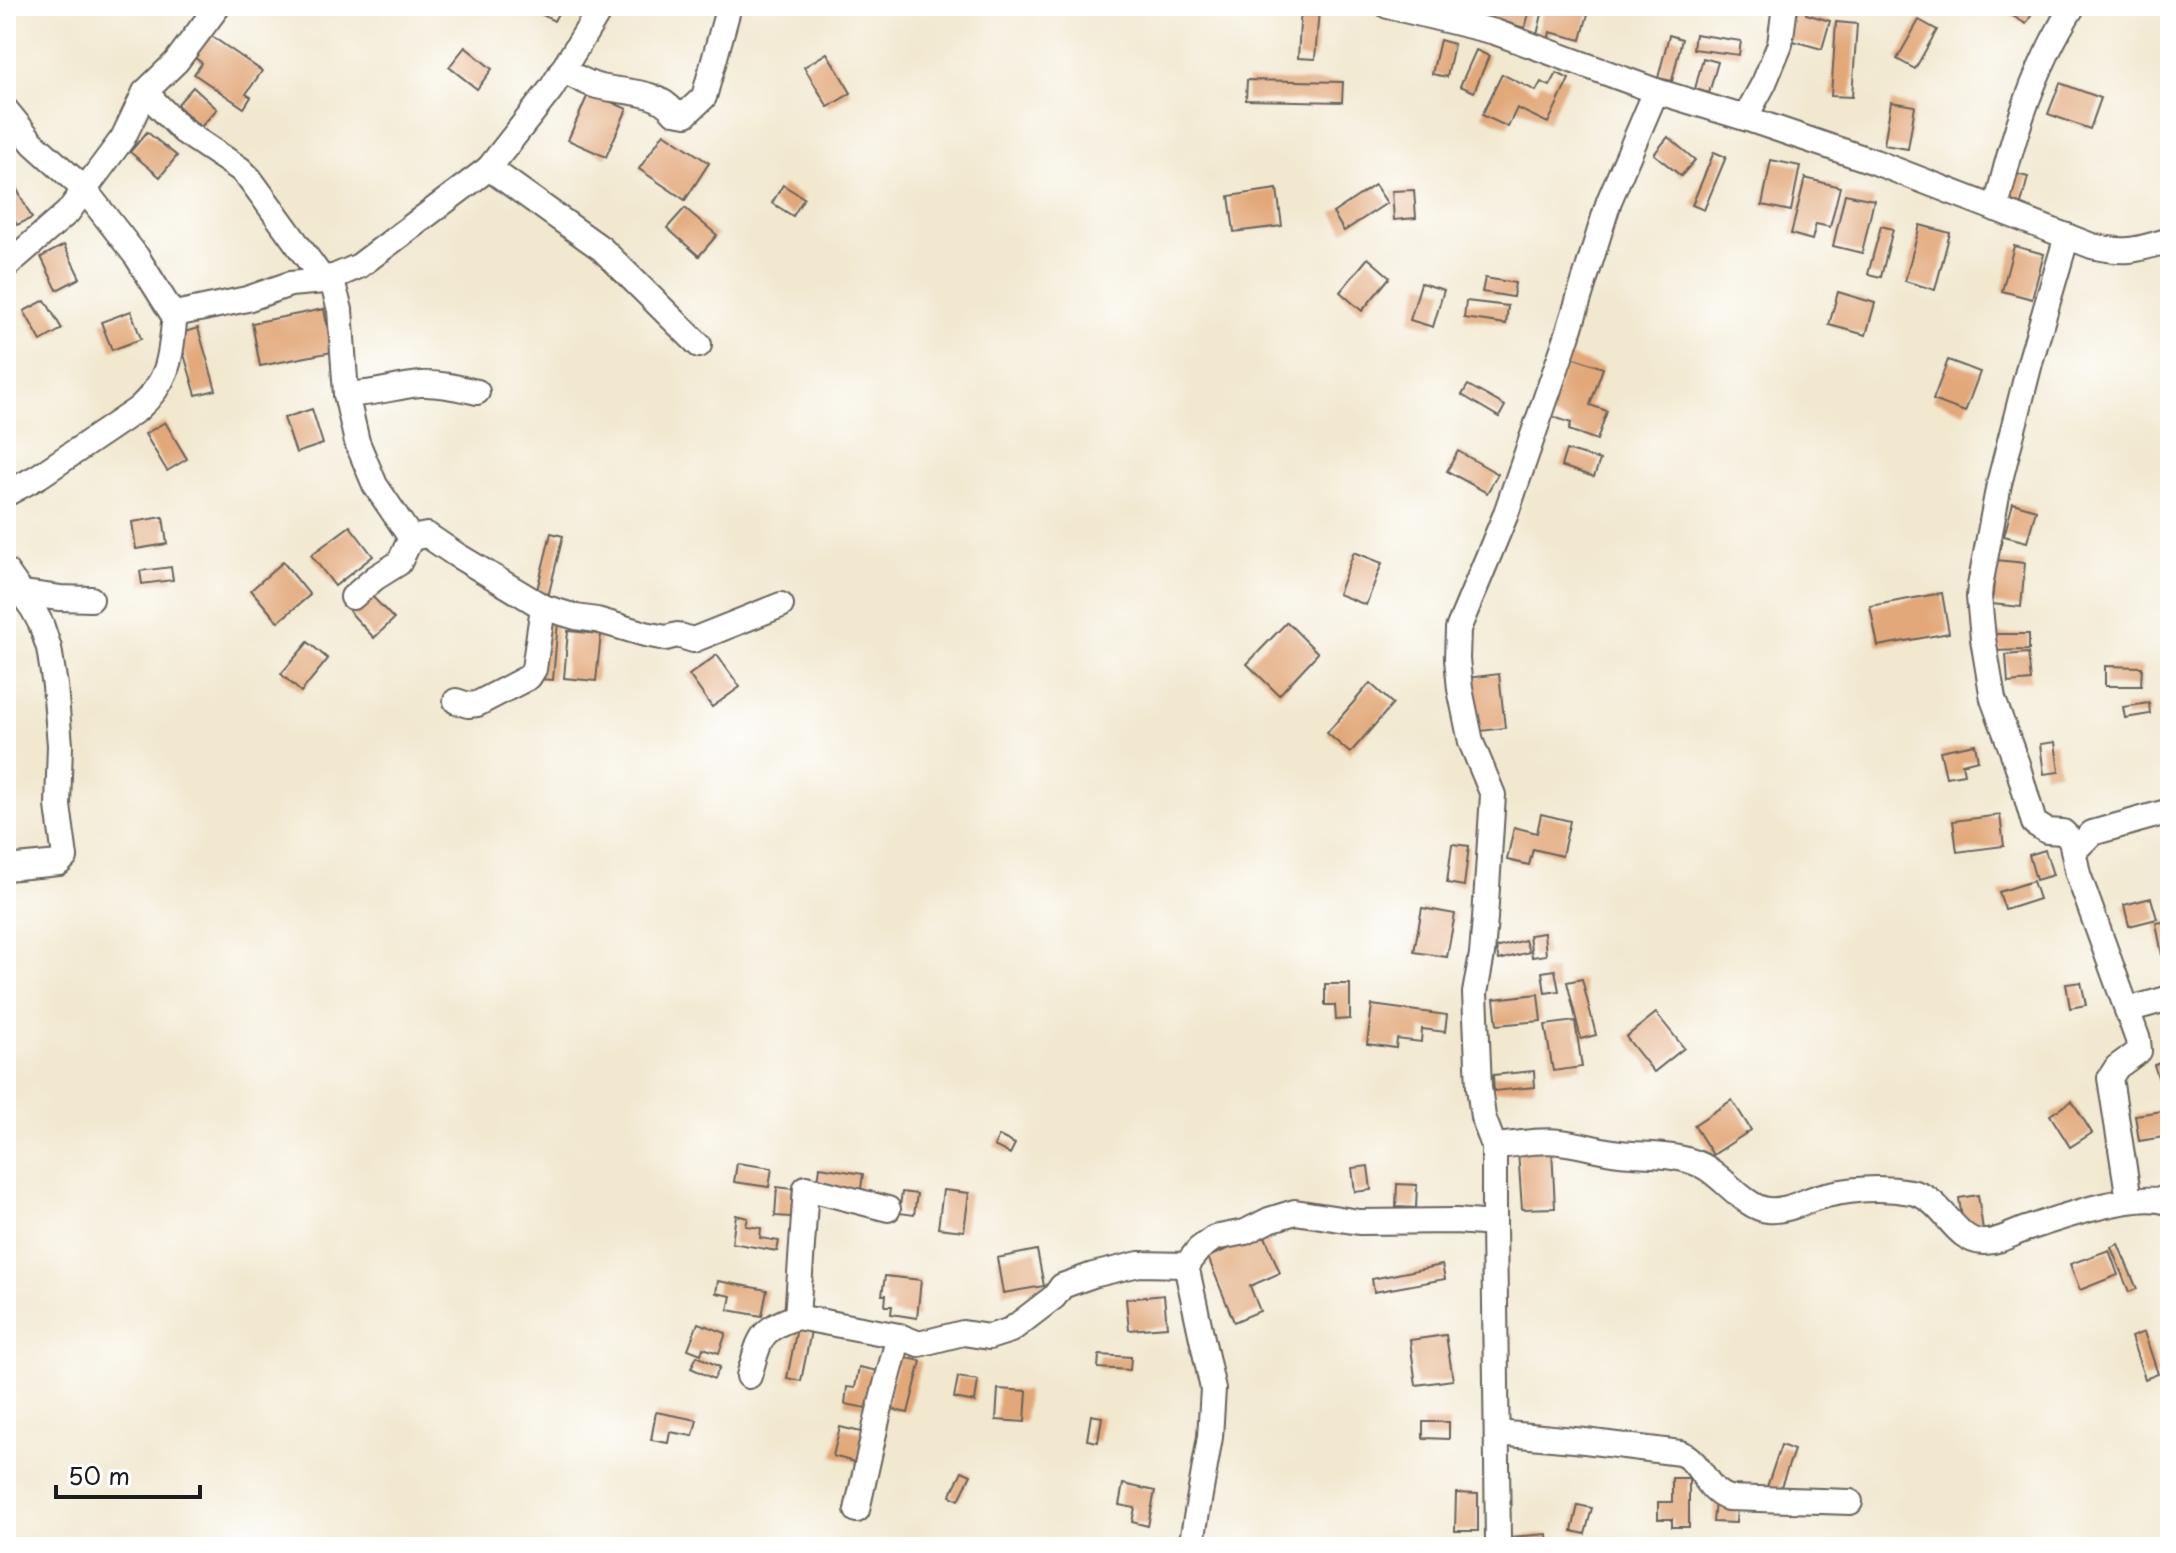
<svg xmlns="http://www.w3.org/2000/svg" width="2176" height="1553" viewBox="0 0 2176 1553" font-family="'Playpen Sans',sans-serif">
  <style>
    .building { fill: #e2a879 }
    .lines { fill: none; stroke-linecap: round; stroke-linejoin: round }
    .minor-casing { stroke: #67635b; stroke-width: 28 }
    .minor { stroke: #fff; stroke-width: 24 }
  </style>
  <rect width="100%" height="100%" fill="#fff"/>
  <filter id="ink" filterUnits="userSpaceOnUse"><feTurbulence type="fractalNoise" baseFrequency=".0125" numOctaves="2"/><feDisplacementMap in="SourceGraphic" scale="16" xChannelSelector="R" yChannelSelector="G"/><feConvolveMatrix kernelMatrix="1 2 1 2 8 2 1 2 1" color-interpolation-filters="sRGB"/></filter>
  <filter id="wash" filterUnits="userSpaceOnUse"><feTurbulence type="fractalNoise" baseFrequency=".006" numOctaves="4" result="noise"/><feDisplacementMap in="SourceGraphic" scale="32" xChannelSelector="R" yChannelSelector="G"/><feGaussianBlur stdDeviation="1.8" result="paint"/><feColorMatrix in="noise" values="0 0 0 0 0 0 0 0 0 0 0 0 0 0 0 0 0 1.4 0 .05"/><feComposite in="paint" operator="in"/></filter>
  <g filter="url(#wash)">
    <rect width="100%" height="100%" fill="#f1e8cf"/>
    <g id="blocks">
      <!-- building -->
      <g class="building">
        <path d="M535,6H562L554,21L533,10Z"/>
        <path d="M1452,6H1531L1525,28Z"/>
        <path d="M1544,6H1590L1581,40L1550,32L1548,42L1536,39Z"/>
        <path d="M1795,6H1808L1806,14L1830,21L1822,49L1786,39Z"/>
        <path d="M2005,6H2037L2026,24L2003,10Z"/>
        <path d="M1301,8L1319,10L1315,59L1298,58Z"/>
        <path d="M1919,20L1937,30L1915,69L1897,59Z"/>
        <path d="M1836,22L1857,24L1852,97L1831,96Z"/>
        <path d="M1695,34L1741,41L1739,55L1693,49Z"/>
        <path d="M210,35L262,71L246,94L251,97L244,108L194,74L202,63L194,57Z"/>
        <path d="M1669,35L1682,39L1672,81L1658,78Z"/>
        <path d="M1440,40L1454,44L1447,77L1432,74Z"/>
        <path d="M465,47L492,69L477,89L449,67Z"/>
        <path d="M1476,50L1489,56L1474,92L1460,86Z"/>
        <path d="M827,53L851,93L828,107L804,67Z"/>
        <path d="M1703,58L1718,62L1709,93L1695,89Z"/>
        <path d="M1557,73L1569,79L1548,123L1517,108L1508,127L1482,115L1502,74L1536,91L1541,82L1550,86Z"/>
        <path d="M1247,80L1343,82L1342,102L1246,100Z"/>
        <path d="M2060,83L2101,98L2090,129L2048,114Z"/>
        <path d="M193,87L217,109L201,127L177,105Z"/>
        <path d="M589,92L627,109L606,157L568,140Z"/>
        <path d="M1891,102L1915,106L1908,149L1884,145Z"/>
        <path d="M147,132L177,156L160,177L130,152Z"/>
        <path d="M664,133L709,163L685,200L639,169Z"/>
        <path d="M1668,137L1695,160L1681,176L1654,154Z"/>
        <path d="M1714,152L1726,157L1704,210L1692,205Z"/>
        <path d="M1771,160L1800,166L1791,211L1762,205Z"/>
        <path d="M2013,173L2028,177L2020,208L2006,204Z"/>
        <path d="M10,176L32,218L17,225L6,205V179Z"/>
        <path d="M1805,178L1840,187L1830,227L1816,224L1812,240L1791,234Z"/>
        <path d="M783,185L804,198L793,216L772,203Z"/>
        <path d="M1375,185L1387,203L1344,231L1333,213Z"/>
        <path d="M1277,189L1282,226L1234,232L1229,196Z"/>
        <path d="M1414,190L1416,218L1394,220L1392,191Z"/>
        <path d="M1845,194L1874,200L1862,253L1833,246Z"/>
        <path d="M685,208L717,235L699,256L667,228Z"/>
        <path d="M1920,225L1950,233L1935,290L1905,281Z"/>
        <path d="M1881,226L1893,229L1881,277L1868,274Z"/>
        <path d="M64,245L80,278L57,290L41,257Z"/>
        <path d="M2014,246L2044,254L2032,299L2002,291Z"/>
        <path d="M1368,258L1390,277L1362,311L1340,292Z"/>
        <path d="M1485,278L1515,283L1513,297L1482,292Z"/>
        <path d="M1421,283L1444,290L1433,327L1410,320Z"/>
        <path d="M1838,292L1875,303L1866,335L1829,325Z"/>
        <path d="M45,300L62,329L41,341L24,311Z"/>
        <path d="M1466,301L1508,306L1506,324L1464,318Z"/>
        <path d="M324,309L332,352L260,366L252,323Z"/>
        <path d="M131,311L141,339L112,350L101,322Z"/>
        <path d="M198,328L216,390L196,395L178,334Z"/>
        <path d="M1569,356L1603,368L1590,405L1607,411L1597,440L1569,430L1571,423L1548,415Z"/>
        <path d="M1948,360L1980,372L1965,412L1933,400Z"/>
        <path d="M1468,385L1505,406L1499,417L1462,395Z"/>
        <path d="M312,409L323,444L296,453L284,418Z"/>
        <path d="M165,422L187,459L167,471L145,434Z"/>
        <path d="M1566,450L1600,460L1594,477L1561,466Z"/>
        <path d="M1458,451L1498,474L1487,493L1447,471Z"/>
        <path d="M2013,503L2036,510L2027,542L2004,536Z"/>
        <path d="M163,517L167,544L136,549L132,522Z"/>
        <path d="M350,526L373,556L335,586L311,555Z"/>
        <path d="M551,533L563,536L547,601L535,598Z"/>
        <path d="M1354,552L1382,563L1366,605L1338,594Z"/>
        <path d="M1996,560L2025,563L2021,607L1992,604Z"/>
        <path d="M283,562L310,595L278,622L251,590Z"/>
        <path d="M171,567L173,580L142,584L140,571Z"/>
        <path d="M368,592L394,619L374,638L349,611Z"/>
        <path d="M1942,593L1949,633L1878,646L1870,606Z"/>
        <path d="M545,620L558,621L553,680L539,679Z"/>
        <path d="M1287,622L1318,653L1279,695L1247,664Z"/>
        <path d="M568,631L601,634L596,681L564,678Z"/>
        <path d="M1989,634H2029V650L1990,651Z"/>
        <path d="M308,642L328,659L301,692L281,674Z"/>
        <path d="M2028,653L2031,681L2008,683L2006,655Z"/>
        <path d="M717,655L740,687L712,707L689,675Z"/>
        <path d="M2105,666L2142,667L2141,686H2105Z"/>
        <path d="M1499,674L1505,728L1473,732L1466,678Z"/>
        <path d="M1370,683L1393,704L1350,753L1327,733Z"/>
        <path d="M2149,703L2150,714L2125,718L2123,707Z"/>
        <path d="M2055,742L2059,772L2044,774L2040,744Z"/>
        <path d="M1975,744L1978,760L1962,764L1964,774L1946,777L1940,751Z"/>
        <path d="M1541,814L1570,821L1562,856L1533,849L1529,865L1507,860L1514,827L1537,833Z"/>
        <path d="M2000,815L2004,846L1957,852L1953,821Z"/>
        <path d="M1452,844L1469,846L1464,886L1447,883Z"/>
        <path d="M2045,850L2053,875L2036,880L2029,855Z"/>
        <path d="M2033,881L2039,899L2005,910L1999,892Z"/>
        <path d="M2151,898L2157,919L2129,926L2124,905Z"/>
        <path d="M1422,908L1455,914L1447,957L1414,952Z"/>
        <path d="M2169,921L2170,953L2162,955L2156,923Z"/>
        <path d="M1544,933L1546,955L1532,957L1529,935Z"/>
        <path d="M1525,940L1529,952L1499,960L1496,948Z"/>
        <path d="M1555,970L1559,991L1545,993L1542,972Z"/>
        <path d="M1582,979L1596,1035L1581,1039L1567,982Z"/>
        <path d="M2081,982L2086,1005L2070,1008L2066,984Z"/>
        <path d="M1325,984H1350V1019L1336,1020L1335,1005H1325Z"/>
        <path d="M1538,994L1541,1021L1497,1025L1494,999Z"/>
        <path d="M1372,1005L1447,1015L1445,1032L1422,1029L1421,1042L1397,1039L1396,1048L1367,1044Z"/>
        <path d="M1656,1013L1684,1048L1654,1072L1626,1037Z"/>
        <path d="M1575,1021L1582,1067L1553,1071L1545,1025Z"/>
        <path d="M2170,1059V1079L2160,1083L2154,1065Z"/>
        <path d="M1534,1071L1535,1087L1494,1091L1493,1075Z"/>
        <path d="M1732,1100L1751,1130L1713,1155L1694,1125Z"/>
        <path d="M2072,1101L2092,1133L2070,1147L2050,1115Z"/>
        <path d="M2170,1110V1136L2139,1141L2135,1115Z"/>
        <path d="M999,1136L1015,1144L1010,1154L994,1146Z"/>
        <path d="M1552,1149L1555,1208L1522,1209L1518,1151Z"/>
        <path d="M737,1163L772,1168L769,1187L734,1182Z"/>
        <path d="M1368,1166L1371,1190L1355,1192L1352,1168Z"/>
        <path d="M820,1167L863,1174L860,1196L817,1189Z"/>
        <path d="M1397,1184L1417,1185L1416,1208L1396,1207Z"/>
        <path d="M777,1187L793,1189L791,1217L775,1216Z"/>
        <path d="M943,1190L969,1193L964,1231L938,1228Z"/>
        <path d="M902,1192L917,1194L914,1215L899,1213Z"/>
        <path d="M1978,1195L1983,1230L1964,1233L1959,1198Z"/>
        <path d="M736,1215L748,1218L746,1226L761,1228L760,1238L779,1241L777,1251L732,1243Z"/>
        <path d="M1264,1234L1280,1273L1250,1286L1260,1311L1234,1322L1208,1257Z"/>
        <path d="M2118,1244L2137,1289L2129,1292L2111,1247Z"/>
        <path d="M1037,1250L1044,1286L1003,1293L997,1258Z"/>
        <path d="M2109,1250L2118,1275L2080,1290L2070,1264Z"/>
        <path d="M1442,1265L1445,1279L1374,1292L1372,1279Z"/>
        <path d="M885,1276L921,1280L917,1318L891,1314L892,1306H885L886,1295H882Z"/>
        <path d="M718,1281L767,1290L762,1316L728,1310L731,1296L716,1293Z"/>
        <path d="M1164,1295L1167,1327L1129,1330L1126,1299Z"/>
        <path d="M698,1323L726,1333L719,1353L703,1348L701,1354L688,1349Z"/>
        <path d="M797,1328L811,1331L801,1381L787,1378Z"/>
        <path d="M2144,1332L2158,1374L2145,1379L2131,1337Z"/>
        <path d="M1446,1335L1453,1380L1416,1385L1410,1340Z"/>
        <path d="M1099,1355L1131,1357L1130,1370L1098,1368Z"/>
        <path d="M697,1356L720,1367L714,1379L691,1368Z"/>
        <path d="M898,1356L921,1361L908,1413L886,1408Z"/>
        <path d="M859,1367L878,1371L872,1409L845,1404L847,1387L855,1388Z"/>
        <path d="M958,1377L978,1380L975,1402L954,1398Z"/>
        <path d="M998,1389L1027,1391L1025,1422L996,1420Z"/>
        <path d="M656,1412L697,1420L693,1436L670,1432L668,1443L651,1440Z"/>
        <path d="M1091,1415L1102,1417L1098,1442L1087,1440Z"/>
        <path d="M1423,1422H1449V1439L1423,1438Z"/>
        <path d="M840,1427L865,1433L858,1463L833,1456Z"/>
        <path d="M1781,1445L1794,1450L1779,1492L1767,1487Z"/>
        <path d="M962,1471L971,1475L959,1500L950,1496Z"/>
        <path d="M1672,1478H1689V1527H1672V1519H1658V1502H1672Z"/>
        <path d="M1123,1484L1155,1491L1148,1526L1132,1522L1135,1508L1119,1505Z"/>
        <path d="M1456,1493L1478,1494V1531H1455Z"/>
        <path d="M1715,1502L1737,1503L1736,1523L1713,1522Z"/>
        <path d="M1578,1505L1592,1508L1585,1534L1572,1531Z"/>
        <path d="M1547,1534L1548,1547H1511V1537Z"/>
      </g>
    </g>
  </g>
  <g filter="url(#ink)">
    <use href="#blocks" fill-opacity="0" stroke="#67635b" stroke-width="2"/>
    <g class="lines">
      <defs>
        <g id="minor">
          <path d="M1388,6L1495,32L1656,91L1745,118L1875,162L2092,246C2127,254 2136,250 2170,240"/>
          <path d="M562,70C573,75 585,83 597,86C623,93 656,89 674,112L686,114L704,97L729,6"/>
          <path d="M145,92L183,131L240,169L250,179L324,281"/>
          <path d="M6,110L33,143L84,189L137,257L172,313L175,314C170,356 172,378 138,409L39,476L6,494"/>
          <path d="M1745,118L1764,83L1780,44L1785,6"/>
          <path d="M489,168L602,249L699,345"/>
          <path d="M1996,209C2012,138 2034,67 2073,6"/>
          <path d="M2067,236L2031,359L1999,484L1980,586L1979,597L1983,639L1993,699L2017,764L2034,823L2047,831L2063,832L2071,840L2078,874L2138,1040L2139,1051L2117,1067L2110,1078L2129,1200"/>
          <path d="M6,266L68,212L123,138L145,92L176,62L218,6"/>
          <path d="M331,277L340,310L346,394L357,442L375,485L411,538L427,535L455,554L543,607L576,617L597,620L645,634L666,638L677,635L693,640L781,605"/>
          <path d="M175,314L247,299L290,284L324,281L359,266L489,168L551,89L602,6"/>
          <path d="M346,394C373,395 395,386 421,384C440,383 459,388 477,392"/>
          <path d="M6,571L33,609L41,624L49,648L55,686L60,745L58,806L65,857L59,863L6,868"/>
          <path d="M22,593L60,598L91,599"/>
          <path d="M353,597L375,578L399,563L411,538"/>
          <path d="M456,701L468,705L477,704L529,677L534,669L543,607"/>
          <path d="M2074,851L2092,833L2170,811"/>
          <path d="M2127,1010L2170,998"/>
          <path d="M1494,1146C1515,1145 1539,1139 1560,1142C1580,1144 1600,1151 1620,1153C1648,1156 1677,1153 1703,1166C1723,1176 1745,1208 1768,1210C1789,1212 1806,1199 1826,1195C1853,1189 1883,1187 1911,1192C1944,1198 1953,1241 1983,1242C1999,1243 2014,1232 2029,1228C2061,1217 2141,1190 2170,1203"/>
          <path d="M1494,1224L1498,1541"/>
          <path d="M1186,1265L1213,1389L1210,1437L1191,1547"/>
          <path d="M797,1317L806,1188L888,1209"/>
          <path d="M749,1376C760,1340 758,1329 797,1317L899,1336L919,1344L963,1333L989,1337L1011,1330L1054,1297L1062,1286L1093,1275L1139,1264L1186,1265L1199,1249L1214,1238L1245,1232L1269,1220L1295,1212L1359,1222L1456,1221L1494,1224V1146L1483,1117L1479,1087L1475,993L1482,954L1485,918L1493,795L1471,742L1460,689L1457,659L1458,629L1505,516L1567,337L1609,201L1656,91"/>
          <path d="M1497,1433L1585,1441L1680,1453C1702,1461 1705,1491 1728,1498L1850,1502"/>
          <path d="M857,1510L879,1411L899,1336"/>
        </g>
      </defs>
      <!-- minor casing -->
      <use href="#minor" class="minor-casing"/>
      <!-- minor -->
      <use href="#minor" class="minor"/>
    </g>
  </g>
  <!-- margin -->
  <rect width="2176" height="1553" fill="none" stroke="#fff" stroke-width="32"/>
  <!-- scale -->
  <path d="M56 1485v12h144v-12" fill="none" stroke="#1c1c1c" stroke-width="4"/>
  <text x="68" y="1485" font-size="24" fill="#1c1c1c" stroke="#ffffff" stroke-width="6" paint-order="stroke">50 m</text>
</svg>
